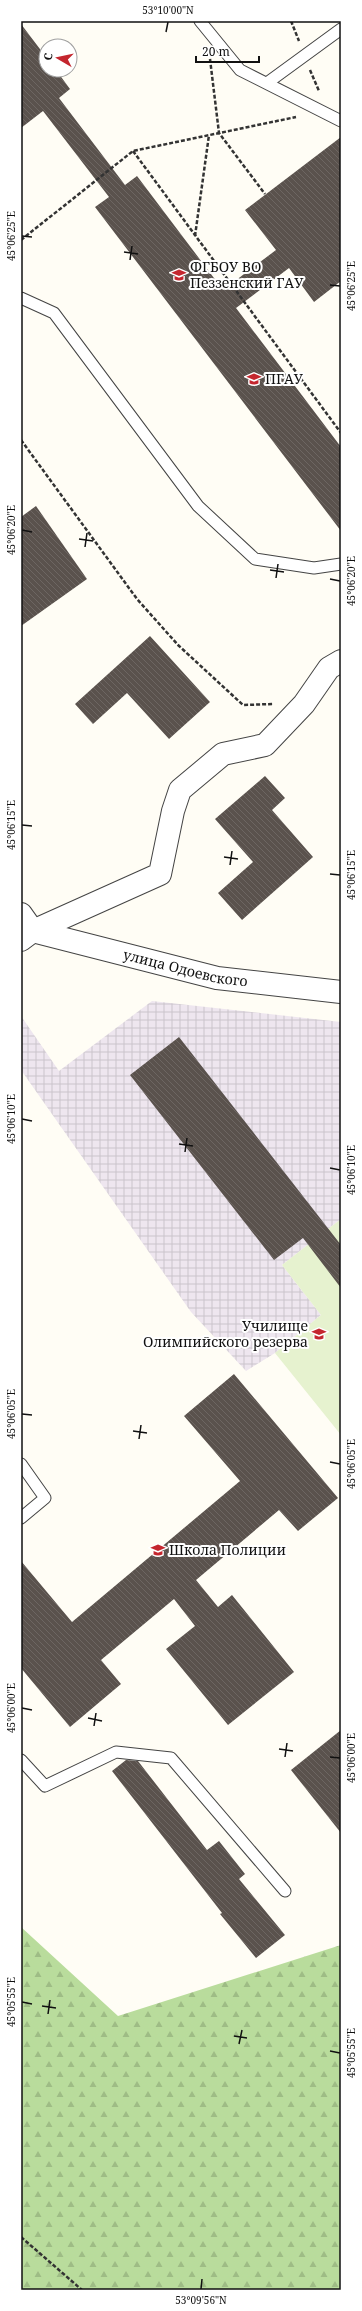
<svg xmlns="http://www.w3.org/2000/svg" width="362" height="2311" viewBox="0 0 362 2311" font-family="'Noto Serif',serif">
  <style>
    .industrial { fill: url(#industrial-grid) }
    .forest { fill: url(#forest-firs) }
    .pitch { fill: #e6f2cf }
    .building { fill: url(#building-back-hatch) }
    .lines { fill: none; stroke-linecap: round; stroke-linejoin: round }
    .lane-casing { stroke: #444; stroke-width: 13 }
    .street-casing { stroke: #444; stroke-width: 24 }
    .path { stroke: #333; stroke-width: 2.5; stroke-dasharray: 4 2; stroke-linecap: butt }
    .lane { stroke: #fff; stroke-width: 11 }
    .street { stroke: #fff; stroke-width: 22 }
    .ticks { fill: none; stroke: #111; stroke-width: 1.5 }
    .labels { text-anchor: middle; stroke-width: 4; stroke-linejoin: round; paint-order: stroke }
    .poi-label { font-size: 14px; fill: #111; stroke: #fff; text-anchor: start }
    .street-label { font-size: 14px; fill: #111; stroke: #fff }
    .neatline { fill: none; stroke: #111; stroke-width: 1.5 }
    .ticks-label { font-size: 10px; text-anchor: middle; fill: #111 }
  </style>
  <defs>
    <pattern id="industrial-grid" width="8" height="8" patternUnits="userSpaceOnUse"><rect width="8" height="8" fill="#eee6ef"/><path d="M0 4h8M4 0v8" fill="none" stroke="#cbc4cc"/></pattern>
    <pattern id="forest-firs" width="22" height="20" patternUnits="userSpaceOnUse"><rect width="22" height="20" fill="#b9dc9c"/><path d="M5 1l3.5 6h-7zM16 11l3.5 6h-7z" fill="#9ebc85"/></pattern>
    <pattern id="building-back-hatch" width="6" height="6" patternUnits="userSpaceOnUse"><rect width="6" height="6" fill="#5a524d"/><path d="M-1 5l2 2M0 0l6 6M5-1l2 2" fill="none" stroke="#6d6662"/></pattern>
  </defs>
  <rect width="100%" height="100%" fill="#fffdf5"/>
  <!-- industrial -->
  <path class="industrial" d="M152,1001L341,1022V1219L282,1265L321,1315L275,1353L246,1371L191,1312L21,1070V1016L59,1071Z"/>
  <!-- forest -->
  <path class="forest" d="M21,1927L118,2016L341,1945V2290H21Z"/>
  <!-- pitch -->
  <path class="pitch" d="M341,1219V1435L275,1353L321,1315L282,1265Z"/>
  <!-- building -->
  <g class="building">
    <path d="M21,24L46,57V70H56L70,89L59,98L125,185L137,176L223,290L276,250L245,210L341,137V281L314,302L289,268L236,308L341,447V531L95,207L109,197L43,111L21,128Z"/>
    <path d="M36,506L87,579L21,626V517Z"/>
    <path d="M150,636L210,702L169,739L127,693L93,724L75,704Z"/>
    <path d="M265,776L285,798L272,810L313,857L242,920L218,893L253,862L215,819Z"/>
    <path d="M179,1037L341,1245V1288L303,1238L274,1260L130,1075Z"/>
    <path d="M234,1374L338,1498L298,1531L279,1510L196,1580L218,1607L232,1595L294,1672L228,1725L166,1649L195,1626L174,1599L101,1660L121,1684L70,1727L21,1668V1561L72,1622L240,1481L184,1416Z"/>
    <path d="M341,1730V1833L291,1770Z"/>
    <path d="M126,1760L138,1761L207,1850L219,1841L245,1874L239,1879L285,1935L256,1958L220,1914L222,1913L112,1771Z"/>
  </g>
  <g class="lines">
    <defs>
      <g id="lane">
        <path d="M200,21L240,70L341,121"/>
        <path d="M267,83L341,29"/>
        <path d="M21,298L54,313L198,506L255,559L314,568L341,564"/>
        <path d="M21,1464L45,1498L21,1518"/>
        <path d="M21,1760L45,1786L116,1752L171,1758L285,1891"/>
      </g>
      <g id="street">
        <path d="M21,914L33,931"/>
        <path id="s1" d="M33,931L217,978L341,992"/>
        <path d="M21,940L33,931L160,874L173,811L180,790L223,754L265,745L304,704L329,668L341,661"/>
      </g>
    </defs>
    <!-- lane casing -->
    <use href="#lane" class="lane-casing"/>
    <!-- street casing -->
    <use href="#street" class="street-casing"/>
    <!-- path -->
    <g class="path">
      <path d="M291,21L299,41"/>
      <path d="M210,59L219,133L265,194"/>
      <path d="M310,70L319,91"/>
      <path d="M133,151L341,433"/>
      <path d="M195,236L209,135"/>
      <path d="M21,240L133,151L296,117"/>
      <path d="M21,440L137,599L178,645L243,705L273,704"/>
      <path d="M21,2237L82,2290"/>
    </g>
    <!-- lane -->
    <use href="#lane" class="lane"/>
    <!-- street -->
    <use href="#street" class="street"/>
  </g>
  <!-- ticks -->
  <path class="ticks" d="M166,32L168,22M22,236L32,237M124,252L138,254M130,260L132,246M330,285L340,286M22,530L32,532M79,539L93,541M85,547L87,533M270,570L284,572M276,578L278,564M330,579L340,581M22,825L32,826M224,857L238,859M230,865L232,851M330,874L340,875M22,1119L32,1121M179,1144L193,1146M185,1152L187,1138M330,1168L340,1170M22,1414L32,1415M133,1431L147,1433M139,1439L141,1425M330,1462L340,1464M22,1708L32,1710M88,1718L102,1721M94,1726L96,1713M279,1749L293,1751M285,1757L287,1743M330,1757L340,1758M22,2002L32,2004M42,2006L56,2008M48,2014L50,2000M234,2036L247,2038M239,2044L242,2030M330,2051L340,2053M201,2289L202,2279"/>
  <!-- icons -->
  <defs>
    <symbol id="university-bare" viewBox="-9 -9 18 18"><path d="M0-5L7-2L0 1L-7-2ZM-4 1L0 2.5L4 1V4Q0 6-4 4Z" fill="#c4262e" stroke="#fff" stroke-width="2.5" paint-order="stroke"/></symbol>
    <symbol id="school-bare" viewBox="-9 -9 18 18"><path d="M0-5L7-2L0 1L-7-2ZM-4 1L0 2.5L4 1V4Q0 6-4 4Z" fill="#c4262e" stroke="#fff" stroke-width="2.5" paint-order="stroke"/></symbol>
  </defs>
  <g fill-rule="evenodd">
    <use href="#university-bare" x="169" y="265" width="20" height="20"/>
    <use href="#university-bare" x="244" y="369" width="20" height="20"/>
    <use href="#university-bare" x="309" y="1324" width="20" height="20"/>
    <use href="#school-bare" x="148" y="1540" width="20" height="20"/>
  </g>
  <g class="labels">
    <!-- poi labels -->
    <g class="poi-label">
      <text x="190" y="272">ФГБОУ ВО<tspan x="190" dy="16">Пеззенский ГАУ</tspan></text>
      <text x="265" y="384">ПГАУ</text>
      <text x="308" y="1331" text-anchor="end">Училище<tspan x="308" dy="16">Олимпийского резерва</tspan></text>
      <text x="169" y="1555">Школа Полиции</text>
    </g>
    <!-- street labels -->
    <g class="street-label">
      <text dy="5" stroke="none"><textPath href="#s1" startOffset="157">улица Одоевского</textPath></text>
    </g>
  </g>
  <!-- border -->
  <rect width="362" height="2311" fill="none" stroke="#ffffff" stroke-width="44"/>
  <!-- north arrow -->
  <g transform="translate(58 58) rotate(279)"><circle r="19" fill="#ffffff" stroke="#a0a0a0"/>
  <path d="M0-3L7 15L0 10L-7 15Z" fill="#c4262e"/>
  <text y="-6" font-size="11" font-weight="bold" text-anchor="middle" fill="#111111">С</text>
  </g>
  <!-- scale -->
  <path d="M196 56v6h63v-6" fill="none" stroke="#111111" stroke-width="2"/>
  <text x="202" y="56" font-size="12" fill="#111111" stroke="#ffffff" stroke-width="3" paint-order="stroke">20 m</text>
  <rect x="22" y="22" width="318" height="2267" class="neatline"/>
  <g class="ticks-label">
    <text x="168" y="14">53°10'00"N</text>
    <text transform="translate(11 236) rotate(-90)" y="4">45°06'25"E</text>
    <text transform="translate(351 286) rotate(-90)" y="4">45°06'25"E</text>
    <text transform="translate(11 530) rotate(-90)" y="4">45°06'20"E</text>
    <text transform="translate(351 581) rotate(-90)" y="4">45°06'20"E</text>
    <text transform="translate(11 825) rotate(-90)" y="4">45°06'15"E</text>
    <text transform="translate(351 875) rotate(-90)" y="4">45°06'15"E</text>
    <text transform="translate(11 1119) rotate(-90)" y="4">45°06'10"E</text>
    <text transform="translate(351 1170) rotate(-90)" y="4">45°06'10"E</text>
    <text transform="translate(11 1414) rotate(-90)" y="4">45°06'05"E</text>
    <text transform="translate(351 1464) rotate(-90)" y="4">45°06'05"E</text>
    <text transform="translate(11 1708) rotate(-90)" y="4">45°06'00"E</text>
    <text transform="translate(351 1758) rotate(-90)" y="4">45°06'00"E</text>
    <text transform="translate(11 2002) rotate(-90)" y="4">45°05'55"E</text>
    <text transform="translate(351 2053) rotate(-90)" y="4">45°05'55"E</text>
    <text x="201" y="2304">53°09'56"N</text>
  </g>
</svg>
